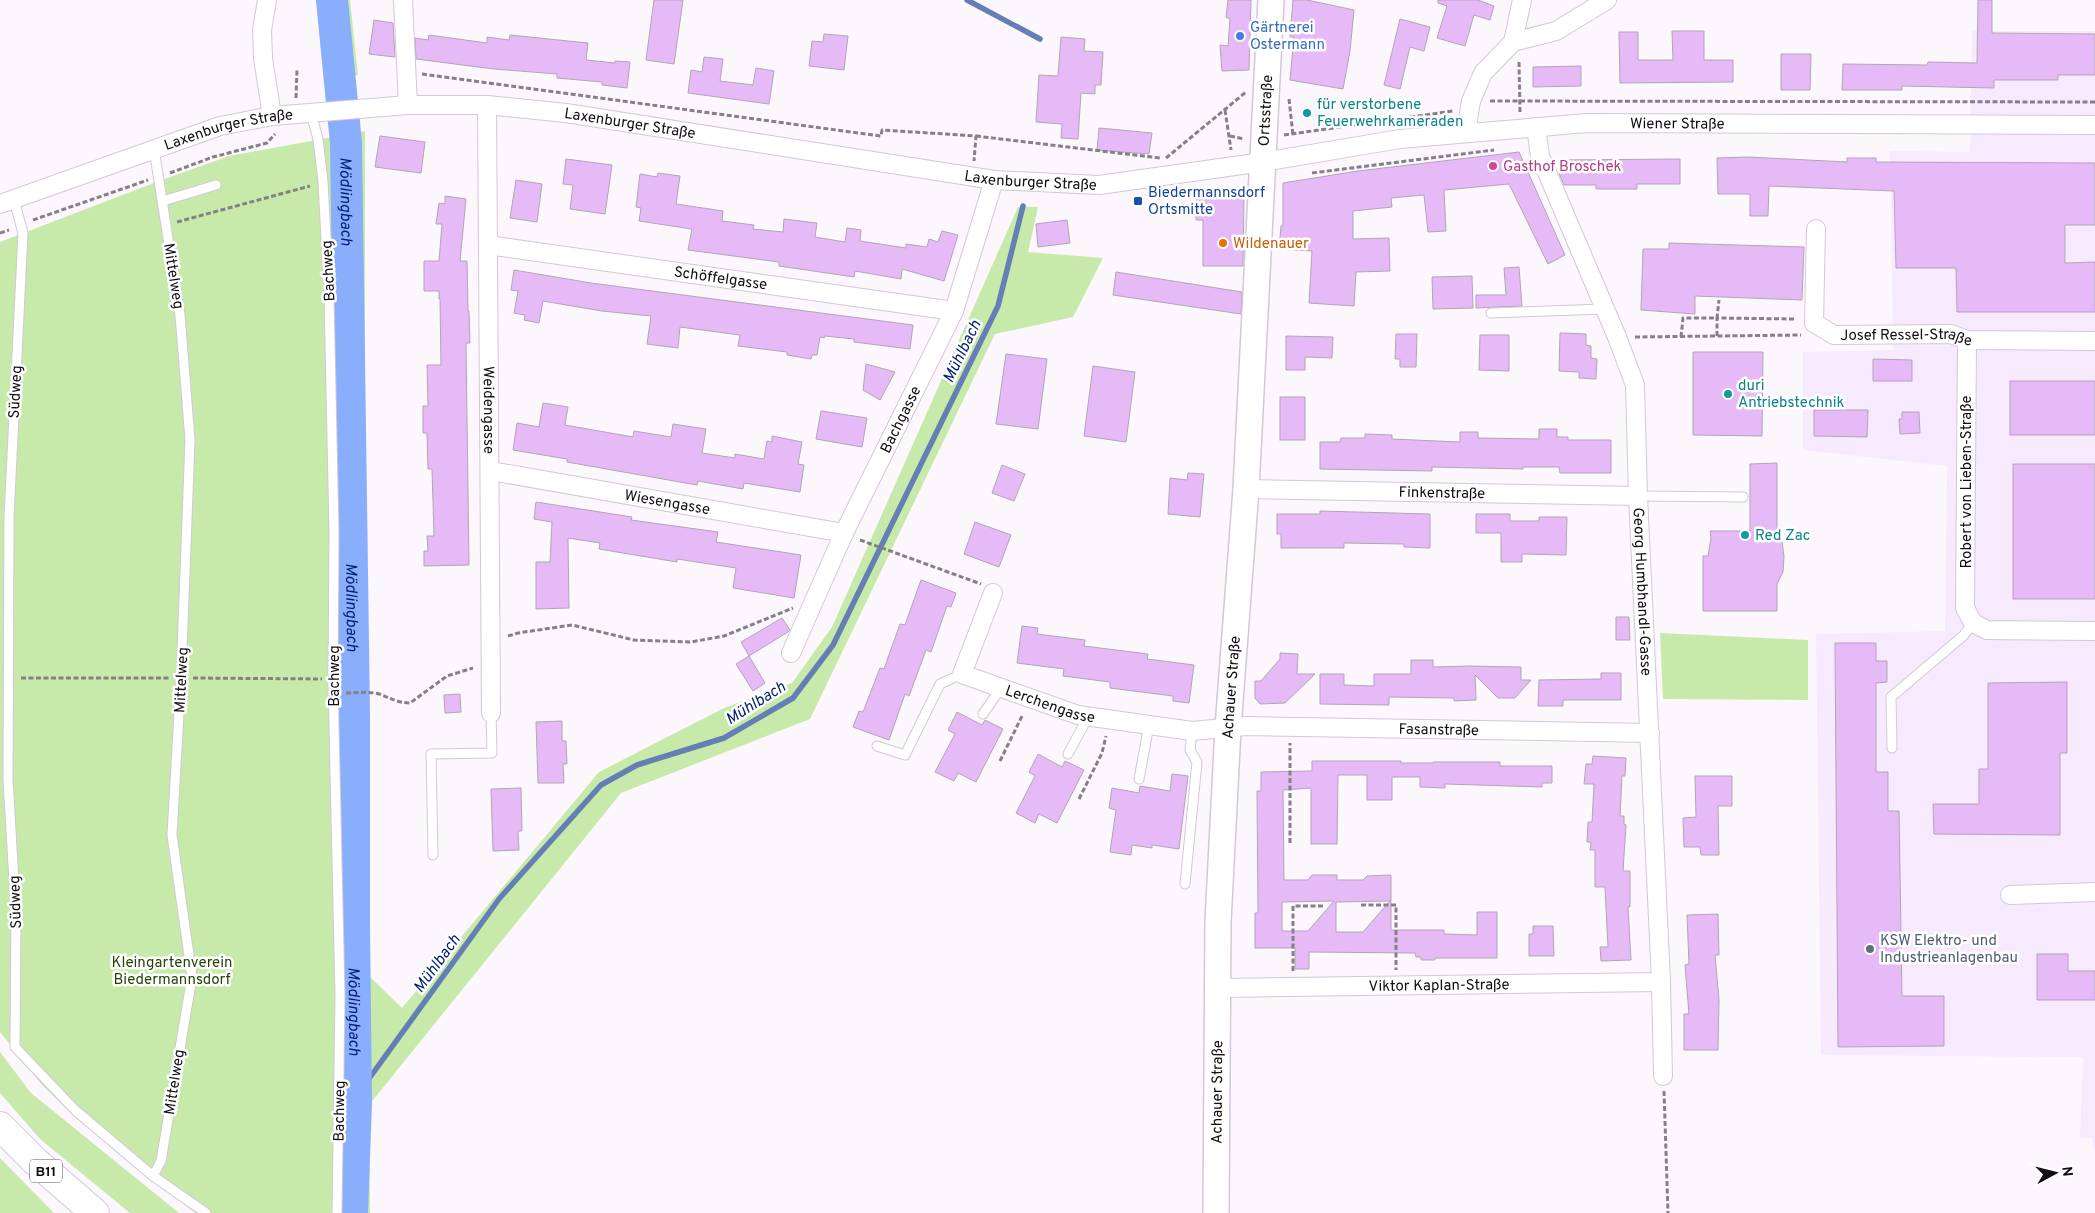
<svg xmlns="http://www.w3.org/2000/svg" width="2095" height="1213" viewBox="0 0 2095 1213" font-family="Overpass,sans-serif">
  <style>
    .built { fill: #f8eafe }
    .green { fill: #c7eaaa }
    .lines { fill: none; stroke-linecap: round; stroke-linejoin: round }
    .stream { stroke: #657eb5; stroke-width: 5.5 }
    .river { stroke: #89aefb; stroke-width: 32 }
    .building { fill: #e6baf6; stroke: #b2a5b6; fill-rule: evenodd }
    .lane-casing { stroke: #d4c7d8; stroke-width: 11 }
    .street-casing { stroke: #d4c7d8; stroke-width: 20 }
    .secondary-casing { stroke: #d4c7d8; stroke-width: 28 }
    .primary-casing { stroke: #d4c7d8; stroke-width: 30 }
    .path { stroke: #858087; stroke-width: 3; stroke-dasharray: 5 2.5; stroke-linecap: butt }
    .lane { stroke: #fff; stroke-width: 9 }
    .street { stroke: #fff; stroke-width: 18 }
    .secondary { stroke: #fff; stroke-width: 25 }
    .primary { stroke: #fff; stroke-width: 28 }
    .shop-dot { fill: #3f7fe0; stroke: #fff; stroke-width: 2 }
    .culture-dot { fill: #0f9aa8; stroke: #fff; stroke-width: 2 }
    .hotel-dot { fill: #d1479c; stroke: #fff; stroke-width: 2 }
    .transit-dot { fill: #1a4fb4; stroke: #fff; stroke-width: 2 }
    .food-dot { fill: #e8710a; stroke: #fff; stroke-width: 2 }
    .service-dot { fill: #5c6f8a; stroke: #fff; stroke-width: 2 }
    .labels { text-anchor: middle; stroke-width: 5; stroke-linejoin: round; paint-order: stroke }
    .shield { fill: #fff; stroke: #58565a; stroke-width: 1 }
    .shield-label { font-size: 14px; font-weight: bold; fill: #110d13 }
    .shop-label { font-size: 15px; fill: #366cbe; stroke: #fff; text-anchor: start }
    .culture-label { font-size: 15px; fill: #0d838f; stroke: #fff; text-anchor: start }
    .street-label { font-size: 15px; fill: #110d13; stroke: #fff }
    .hotel-label { font-size: 15px; fill: #b23c85; stroke: #fff; text-anchor: start }
    .transit-label { font-size: 15px; fill: #164399; stroke: #fff; text-anchor: start }
    .food-label { font-size: 15px; fill: #c56008; stroke: #fff; text-anchor: start }
    .service-label { font-size: 15px; fill: #4e5e75; stroke: #fff; text-anchor: start }
    .park-label { font-size: 15px; fill: #284307; stroke: #fff }
    .water-label { font-size: 16px; font-style: italic; fill: #021d73; stroke: #fff }
  </style>
  <rect width="100%" height="100%" fill="#fcf6fd"/>
  <!-- built -->
  <path class="built" d="M1972,31H2095V1153L2092,1138H2080L2083,1057L1821,1055L1816,634L1945,631L1947,466L1803,450V352L1893,350L1890,151L1970,152Z"/>
  <!-- green -->
  <g class="green">
    <path d="M320,0H350L358,75L324,81L319,27Z"/>
    <path d="M365,131V972L402,1008L599,772L724,708L792,683L832,627L1018,207H1038L1028,252L1103,258L1073,317L995,334L810,719L621,793L369,1105L370,1213H195L77,1119L42,1085L0,1032V242L159,181L229,156Z"/>
    <path d="M1660,633L1808,640V700L1663,699Z"/>
    <path d="M0,1052L31,1093L179,1213H130L40,1139L0,1093Z"/>
    <path d="M0,1158L54,1213H0Z"/>
  </g>
  <g class="lines">
    <!-- stream -->
    <g class="stream">
      <path d="M967,0L1040,39"/>
      <path d="M356,1103L368,1080L499,899L601,785L637,765L724,738L793,698L833,645L998,306L1023,206"/>
    </g>
    <!-- river -->
    <path class="river" id="s1" d="M332,0L346,143L354,715V927L356,1103L352,1213"/>
  </g>
  <!-- building -->
  <g class="building">
    <path d="M654,0H683L674,64L646,60Z"/>
    <path d="M1228,0H1251L1249,70L1222,71L1220,45L1228,46L1230,19L1226,17Z"/>
    <path d="M1293,0H1307L1354,10L1350,51L1343,89L1290,80L1294,37H1290Z"/>
    <path d="M1438,0H1478L1494,6L1490,20L1474,15L1465,46L1437,38L1447,6L1438,3Z"/>
    <path d="M1978,0H1992V33L2095,34V75H2058V80H1994V88L1902,86V90H1842L1843,64L1927,65L1928,62L1977,63Z"/>
    <path d="M1400,19L1430,27L1424,51L1410,47L1400,89L1384,85Z"/>
    <path d="M374,20L393,23L395,57L369,54Z"/>
    <path d="M1672,31H1704V60H1733V82L1620,83L1619,32H1638V60H1673Z"/>
    <path d="M824,34L848,36L844,70L809,66L812,41L823,42Z"/>
    <path d="M429,35L487,43V37L509,40L510,35L588,43L586,60L615,63V61L630,62L627,88L602,85V82L557,78V74L494,69L416,59L415,38L428,40Z"/>
    <path d="M1061,37L1085,39L1084,51L1103,52L1101,85H1095V94L1081,93L1078,139L1061,138L1062,124L1036,122L1039,75L1058,76Z"/>
    <path d="M1781,54H1811L1810,90H1781Z"/>
    <path d="M704,57L723,59L720,81L753,85L756,68L774,71L769,104L688,93L691,70L702,72Z"/>
    <path d="M1581,66V86L1533,87V67Z"/>
    <path d="M1099,128L1152,133L1149,154L1097,150Z"/>
    <path d="M380,136L425,142L421,173L375,167Z"/>
    <path d="M1519,152L1565,255L1548,264L1509,184L1444,190L1446,231L1428,232L1424,195L1391,198L1392,207L1353,211V239L1389,238L1390,271L1356,272L1354,306L1309,303L1312,251L1279,249L1281,226H1283V183L1358,171Z"/>
    <path d="M1748,157L1847,162V158H1876V162L2095,163V225H2065V263L2095,262V312H1957L1956,268H1896L1894,191L1769,186L1768,216H1750V194H1718L1717,158Z"/>
    <path d="M566,159L612,165L605,214L570,209L573,185L563,184Z"/>
    <path d="M1680,159V184H1637V189H1596V185H1564L1559,173V160Z"/>
    <path d="M658,173L680,176L676,204L723,211L722,221L754,225L753,229L783,232L784,219L817,223L815,237L845,242L847,228L861,230L860,241L906,248V244L927,247L929,239L938,242L942,231L958,235L944,281L902,269L901,279L855,271L854,277L779,266V262L688,250L692,229L639,221L641,208L636,207L640,174L657,177Z"/>
    <path d="M516,180L542,184L537,222L510,218Z"/>
    <path d="M445,196L466,199L460,261H467L468,311H469L470,343H466L469,565L424,566V551H428L427,536H434L432,469H428L427,433H423V406H428L427,365H441L440,299H439V291H424V261H439L442,224H436L439,203L445,204Z"/>
    <path d="M1196,198H1244L1243,266H1203V220H1196Z"/>
    <path d="M1067,220L1070,243L1038,247L1036,224Z"/>
    <path d="M1669,243L1804,247L1802,300L1695,296V314L1641,310L1643,249H1669Z"/>
    <path d="M1519,267L1522,306L1476,308V295H1506L1504,268Z"/>
    <path d="M514,270L591,283L913,325L910,349L854,342V339L825,336L824,338L820,337L817,355H812L811,359L787,355V352L738,346L740,335L680,327L678,348L647,344L651,316L602,311L543,301L539,323L524,320L525,315L514,313L518,291L511,290Z"/>
    <path d="M1116,272L1242,292L1241,314L1113,295Z"/>
    <path d="M1472,276L1473,308L1433,309L1432,277Z"/>
    <path d="M1560,333L1586,334V345L1591,346V358L1597,359L1596,379L1579,378V372L1559,371Z"/>
    <path d="M1396,334H1417L1416,367H1400V359H1395Z"/>
    <path d="M1480,335H1509V371L1479,370Z"/>
    <path d="M1286,336L1333,337L1332,358L1305,357V370H1286Z"/>
    <path d="M1693,352H1763L1762,436L1693,435Z"/>
    <path d="M1006,354L1047,359L1038,429L996,424Z"/>
    <path d="M1873,359L1912,360V381H1873Z"/>
    <path d="M866,364L895,372L880,400L863,390Z"/>
    <path d="M1093,366L1135,372L1126,442L1084,436Z"/>
    <rect x="2010" y="381" width="85" height="54"/>
    <rect x="1280" y="397" width="25" height="43"/>
    <path d="M543,403L568,407L565,425L633,437L634,431L671,437L673,424L706,429L702,453L735,458V454L764,459L767,441L772,442V436L802,442L798,464L804,465L800,492L744,483L743,489L698,481L697,485L567,462V459L513,450L517,423L539,427Z"/>
    <path d="M1814,410H1868L1867,437L1814,436Z"/>
    <path d="M821,411L867,418L862,447L816,439Z"/>
    <path d="M1902,412H1919L1920,433L1900,434L1899,419H1902Z"/>
    <path d="M1539,429H1557V437H1568V440H1611V473H1560L1559,467H1523V469L1432,467V471L1320,469V442H1340L1341,438H1365V434L1392,435V439L1460,442V432H1478V438L1539,439Z"/>
    <path d="M1777,463V532L1782,542L1784,556L1783,572L1777,584V611H1703V556H1708L1711,538L1710,531H1750V464Z"/>
    <rect x="2013" y="464" width="82" height="135"/>
    <path d="M1002,465L1025,474L1014,501L992,493Z"/>
    <path d="M1188,473L1204,474L1200,517L1168,514L1170,478L1187,480Z"/>
    <path d="M536,502L632,517L631,520L718,532L716,542L801,555L794,598L733,588L736,568L677,559V562L599,549L600,543L568,538L569,608L536,609V562H550L552,522L534,519Z"/>
    <path d="M1320,511L1430,514V548L1404,547V544L1344,543V548H1281V534H1277V514H1320Z"/>
    <path d="M1476,514H1510V521H1539V517H1567L1566,555L1522,554V562H1501V533H1476Z"/>
    <path d="M975,522L1011,535L999,567L964,554Z"/>
    <path d="M921,580L956,593L951,607L947,606L931,652L926,650L909,696L905,694L889,740L853,727L859,711L863,712L880,668L884,669L900,624L905,625Z"/>
    <path d="M1616,617H1629L1630,640H1616Z"/>
    <path d="M782,618L790,630L788,632L749,656L741,642Z"/>
    <path d="M1022,626L1038,628L1037,634L1085,640L1084,646L1148,654L1147,659L1194,665L1189,703L1173,701V696L1110,688V682L1063,676L1064,669L1017,663Z"/>
    <path d="M1835,643H1876V661H1887V682L1876,683V772H1888V811H1899L1902,996H1944V1046L1838,1047Z"/>
    <path d="M1280,653L1298,654L1297,674H1315L1285,703L1260,704L1255,698V681H1261L1280,659Z"/>
    <path d="M749,656L765,683L753,691L736,664Z"/>
    <path d="M1411,660H1433V667L1470,666L1521,667V680H1531L1515,698H1498L1475,675L1476,700L1454,701V698L1389,697V705L1320,704V674H1344V685L1374,686V674H1411Z"/>
    <path d="M1601,673H1621V700H1563V706H1538L1539,680L1601,679Z"/>
    <path d="M2067,682V753H2060V835L1934,834L1933,804H1979V769H1988V683Z"/>
    <path d="M460,694L461,712L445,713L444,695Z"/>
    <path d="M957,712L982,725L985,720L1003,729L976,782L958,773L954,781L935,772L955,734L948,730Z"/>
    <path d="M562,721V741H566L567,764H563L564,783H538L536,722Z"/>
    <path d="M1038,754L1062,767L1065,761L1084,770L1057,823L1039,814L1035,823L1016,813L1035,776L1029,772Z"/>
    <path d="M1593,756L1626,758L1625,776H1622L1620,816H1624V824L1626,825L1623,871H1630V907H1628L1631,960L1601,961L1600,947H1608L1605,887H1595V850H1590L1591,842H1587L1588,822H1592L1594,784H1584L1586,764H1592Z"/>
    <path d="M1312,761H1401V763H1433V762H1500V766H1552V783H1542V787L1445,784V788L1420,787V777H1392V800H1367V775H1338L1337,844H1311V788L1283,790L1284,880H1308L1312,875H1337V880H1363L1367,876L1391,875V930H1444V934L1477,935V912H1497V958H1435V960H1421V957H1416L1415,953L1309,952V969H1295V948H1255V913H1258L1257,791H1261V772L1312,771ZM1334,901L1308,931H1282V902ZM1390,901L1363,932H1336V902Z"/>
    <path d="M1172,774L1188,776L1179,849L1152,845V848L1132,845L1131,855L1110,852L1116,810L1109,808L1112,788L1139,793L1140,786L1170,791Z"/>
    <path d="M1695,776H1732V806H1718L1719,855H1701L1700,847H1684L1683,818L1696,817Z"/>
    <path d="M521,788L522,831H518L519,850L493,851L491,789Z"/>
    <path d="M1718,914L1719,955H1715L1719,1000L1718,1050H1684V1014H1689L1685,965L1689,964L1687,915Z"/>
    <path d="M1533,926H1553L1554,956H1529V934H1533Z"/>
    <path d="M2037,954H2068V971H2095V1000H2037Z"/>
  </g>
  <g class="lines">
    <defs>
      <g id="lane">
        <path d="M311,113L318,139L323,182L329,296L334,533L333,680L340,996L337,1213"/>
        <path d="M14,200L23,233L9,517L8,780L16,915L15,1047L75,1110L153,1176L206,1213"/>
        <path d="M163,201L216,185"/>
        <path d="M1491,313L1605,309"/>
        <path d="M1638,496L1743,497"/>
        <path d="M983,714L1001,688"/>
        <path d="M877,746L905,755L940,684L962,674"/>
        <path d="M1892,748L1891,697L1963,636L1973,623"/>
        <path d="M1068,754L1088,717"/>
        <path d="M1139,779L1149,725"/>
        <path d="M433,855L431,754L492,753L491,713"/>
        <path d="M1185,884L1197,762L1190,750L1192,731"/>
        <path d="M153,1176L161,1161L192,977L172,835L181,678L190,440L180,315L154,149"/>
      </g>
      <g id="street">
        <path d="M267,0L262,30L263,58L272,116"/>
        <path d="M403,0L408,105"/>
        <path d="M1513,42L1556,31L1607,0"/>
        <path id="s2" d="M487,105L491,713"/>
        <path id="s3" d="M1536,127L1540,156L1617,337L1635,385L1638,496L1661,982L1663,1076"/>
        <path d="M1466,132L1471,101L1483,73L1513,42L1522,0"/>
        <path id="s4" d="M0,204L220,126L272,116L408,105H487L566,113L994,180L1099,185L1263,162L1400,139L1587,123L2095,125"/>
        <path id="s5" d="M1816,229L1814,323L1834,335L1951,334L1967,340L2095,341"/>
        <path id="s6" d="M488,245L954,311"/>
        <path d="M1967,340L1965,608L1973,623L1987,630L2095,631"/>
        <path id="s7" d="M491,471L844,533"/>
        <path id="s8" d="M1246,489L1638,496"/>
        <path id="s9" d="M993,593L962,674L1078,715L1192,731L1246,726L1650,733"/>
        <path id="s10" d="M791,653L844,533L954,311L994,180"/>
        <path d="M2010,895L2095,892"/>
        <path id="s11" d="M1218,988L1661,982"/>
      </g>
      <g id="secondary">
        <path id="s12" d="M1216,1213L1218,922L1228,728L1246,489L1271,0"/>
      </g>
      <path id="primary" d="M0,1126L34,1160L95,1213"/>
    </defs>
    <!-- lane casing -->
    <use href="#lane" class="lane-casing"/>
    <!-- street casing -->
    <use href="#street" class="street-casing"/>
    <!-- secondary casing -->
    <use href="#secondary" class="secondary-casing"/>
    <!-- primary casing -->
    <use href="#primary" class="primary-casing"/>
    <!-- path -->
    <g class="path">
      <path d="M1519,62L1520,113"/>
      <path d="M422,74L881,136L882,130L976,136L974,161"/>
      <path d="M296,98L297,69"/>
      <path d="M1289,99L1293,135"/>
      <path d="M1490,101L2095,102"/>
      <path d="M1225,110L1231,150"/>
      <path d="M1284,135L1453,111"/>
      <path d="M976,136L1160,158"/>
      <path d="M1230,136L1244,139"/>
      <path d="M1166,158L1246,92"/>
      <path d="M170,173L213,157L267,143L275,134"/>
      <path d="M1312,173L1494,150"/>
      <path d="M1174,194L1240,191"/>
      <path d="M33,220L148,180"/>
      <path d="M177,222L310,186"/>
      <path d="M0,233L9,230"/>
      <path d="M1717,336V318L1796,319"/>
      <path d="M1635,337L1801,335"/>
      <path d="M1681,337L1683,318H1717L1719,300"/>
      <path d="M860,540L981,584"/>
      <path d="M508,636L518,633L572,625L634,640L691,642L724,636L793,608"/>
      <path d="M21,678H170"/>
      <path d="M193,678L322,679"/>
      <path d="M346,693C357,693 368,691 379,694C390,698 398,703 410,703L447,676L473,668"/>
      <path d="M1000,761L1023,714"/>
      <path d="M1079,799L1102,753L1106,736"/>
      <path d="M1290,843V743"/>
      <path d="M1361,905H1396V970"/>
      <path d="M1293,971V906H1325"/>
      <path d="M1664,1091L1668,1213"/>
    </g>
    <!-- lane -->
    <use href="#lane" class="lane"/>
    <!-- street -->
    <use href="#street" class="street"/>
    <!-- secondary -->
    <use href="#secondary" class="secondary"/>
    <!-- primary -->
    <use href="#primary" class="primary"/>
  </g>
  <!-- markers -->
  <circle class="shop-dot" cx="1240" cy="36" r="5"/>
  <g class="culture-dot">
    <circle cx="1307" cy="113" r="5"/>
    <circle cx="1728" cy="394" r="5"/>
    <circle cx="1745" cy="535" r="5"/>
  </g>
  <circle class="hotel-dot" cx="1493" cy="166" r="5"/>
  <rect class="transit-dot" x="1133" y="196" width="10" height="10" rx="2.5"/>
  <circle class="food-dot" cx="1223" cy="243" r="5"/>
  <circle class="service-dot" cx="1870" cy="949" r="5"/>
  <g class="labels">
    <!-- shield labels -->
    <rect class="shield" x="30" y="1159.5" width="32" height="23" rx="4"/>
    <g class="shield-label">
      <text x="46" y="1176">B11</text>
    </g>
    <!-- shop labels -->
    <g class="shop-label">
      <text x="1250" y="32">Gärtnerei<tspan x="1250" dy="17">Ostermann</tspan></text>
    </g>
    <!-- culture labels -->
    <g class="culture-label">
      <text x="1317" y="109">für verstorbene<tspan x="1317" dy="17">Feuerwehrkameraden</tspan></text>
      <text x="1738" y="390">duri<tspan x="1738" dy="17">Antriebstechnik</tspan></text>
      <text x="1755" y="540">Red Zac</text>
    </g>
    <!-- street labels -->
    <g class="street-label">
      <text dy="5" stroke="none"><textPath href="#s12" startOffset="1104">Ortsstraße</textPath></text>
      <text dy="5" stroke="none"><textPath href="#s4" startOffset="646">Laxenburger Straße</textPath></text>
      <text dy="5" stroke="none"><textPath href="#s4" startOffset="1702">Wiener Straße</textPath></text>
      <text dy="5" stroke="none"><textPath href="#s4" startOffset="241">Laxenburger Straße</textPath></text>
      <text dy="5" stroke="none"><textPath href="#s4" startOffset="1051">Laxenburger Straße</textPath></text>
      <text transform="translate(328 271) rotate(-93)" y="5">Bachweg</text>
      <text transform="translate(174 276) rotate(81)" y="5">Mittelweg</text>
      <text dy="5" stroke="none"><textPath href="#s6" startOffset="235">Schöffelgasse</textPath></text>
      <text dy="5" stroke="none"><textPath href="#s5" startOffset="190">Josef Ressel-Straße</textPath></text>
      <text transform="translate(15 392) rotate(-87)" y="5">Südweg</text>
      <text dy="5" stroke="none"><textPath href="#s2" startOffset="305">Weidengasse</textPath></text>
      <text dy="5" stroke="none"><textPath href="#s10" startOffset="258">Bachgasse</textPath></text>
      <text transform="translate(1966 482) rotate(-90)" y="5">Robert von Lieben-Straße</text>
      <text dy="5" stroke="none"><textPath href="#s8" startOffset="196">Finkenstraße</textPath></text>
      <text dy="5" stroke="none"><textPath href="#s7" startOffset="179">Wiesengasse</textPath></text>
      <text dy="5" stroke="none"><textPath href="#s3" startOffset="484">Georg Humbhandl-Gasse</textPath></text>
      <text transform="translate(334 676) rotate(-90)" y="5">Bachweg</text>
      <text transform="translate(181 680) rotate(-87)" y="5">Mittelweg</text>
      <text dy="5" stroke="none"><textPath href="#s12" startOffset="526">Achauer Straße</textPath></text>
      <text dy="5" stroke="none"><textPath href="#s9" startOffset="180">Lerchengasse</textPath></text>
      <text dy="5" stroke="none"><textPath href="#s9" startOffset="572">Fasanstraße</textPath></text>
      <text transform="translate(15 902) rotate(-92)" y="5">Südweg</text>
      <text dy="5" stroke="none"><textPath href="#s11" startOffset="221">Viktor Kaplan-Straße</textPath></text>
      <text transform="translate(174 1082) rotate(-81)" y="5">Mittelweg</text>
      <text dy="5" stroke="none"><textPath href="#s12" startOffset="121">Achauer Straße</textPath></text>
      <text transform="translate(339 1111) rotate(-89)" y="5">Bachweg</text>
    </g>
    <!-- hotel labels -->
    <g class="hotel-label">
      <text x="1503" y="171">Gasthof Broschek</text>
    </g>
    <!-- transit labels -->
    <g class="transit-label">
      <text x="1148" y="197">Biedermannsdorf<tspan x="1148" dy="17">Ortsmitte</tspan></text>
    </g>
    <!-- food labels -->
    <g class="food-label">
      <text x="1233" y="248">Wildenauer</text>
    </g>
    <!-- service labels -->
    <g class="service-label">
      <text x="1880" y="945">KSW Elektro- und<tspan x="1880" dy="17">Industrieanlagenbau</tspan></text>
    </g>
    <!-- park labels -->
    <g class="park-label">
      <text x="172" y="967">Kleingartenverein<tspan x="172" dy="17">Biedermannsdorf</tspan></text>
    </g>
    <!-- water labels -->
    <g class="water-label">
      <text dy="6" stroke="none"><textPath href="#s1" startOffset="202">Mödlingbach</textPath></text>
      <text transform="translate(961 351) rotate(-64)" y="6">Mühlbach</text>
      <text dy="6" stroke="none"><textPath href="#s1" startOffset="608">Mödlingbach</textPath></text>
      <text transform="translate(755 702) rotate(-32)" y="6">Mühlbach</text>
      <text transform="translate(436 963) rotate(-54)" y="6">Mühlbach</text>
      <text dy="6" stroke="none"><textPath href="#s1" startOffset="1012">Mödlingbach</textPath></text>
    </g>
  </g>
  <!-- north arrow -->
  <g transform="translate(2055 1173) rotate(83)" stroke="#ffffff" stroke-width="4" paint-order="stroke">
  <path d="M0-4L9 19L0 12L-9 19Z" fill="#110d13"/>
  <text y="-8" font-size="14" font-weight="bold" text-anchor="middle" fill="#110d13">N</text>
  </g>
</svg>
